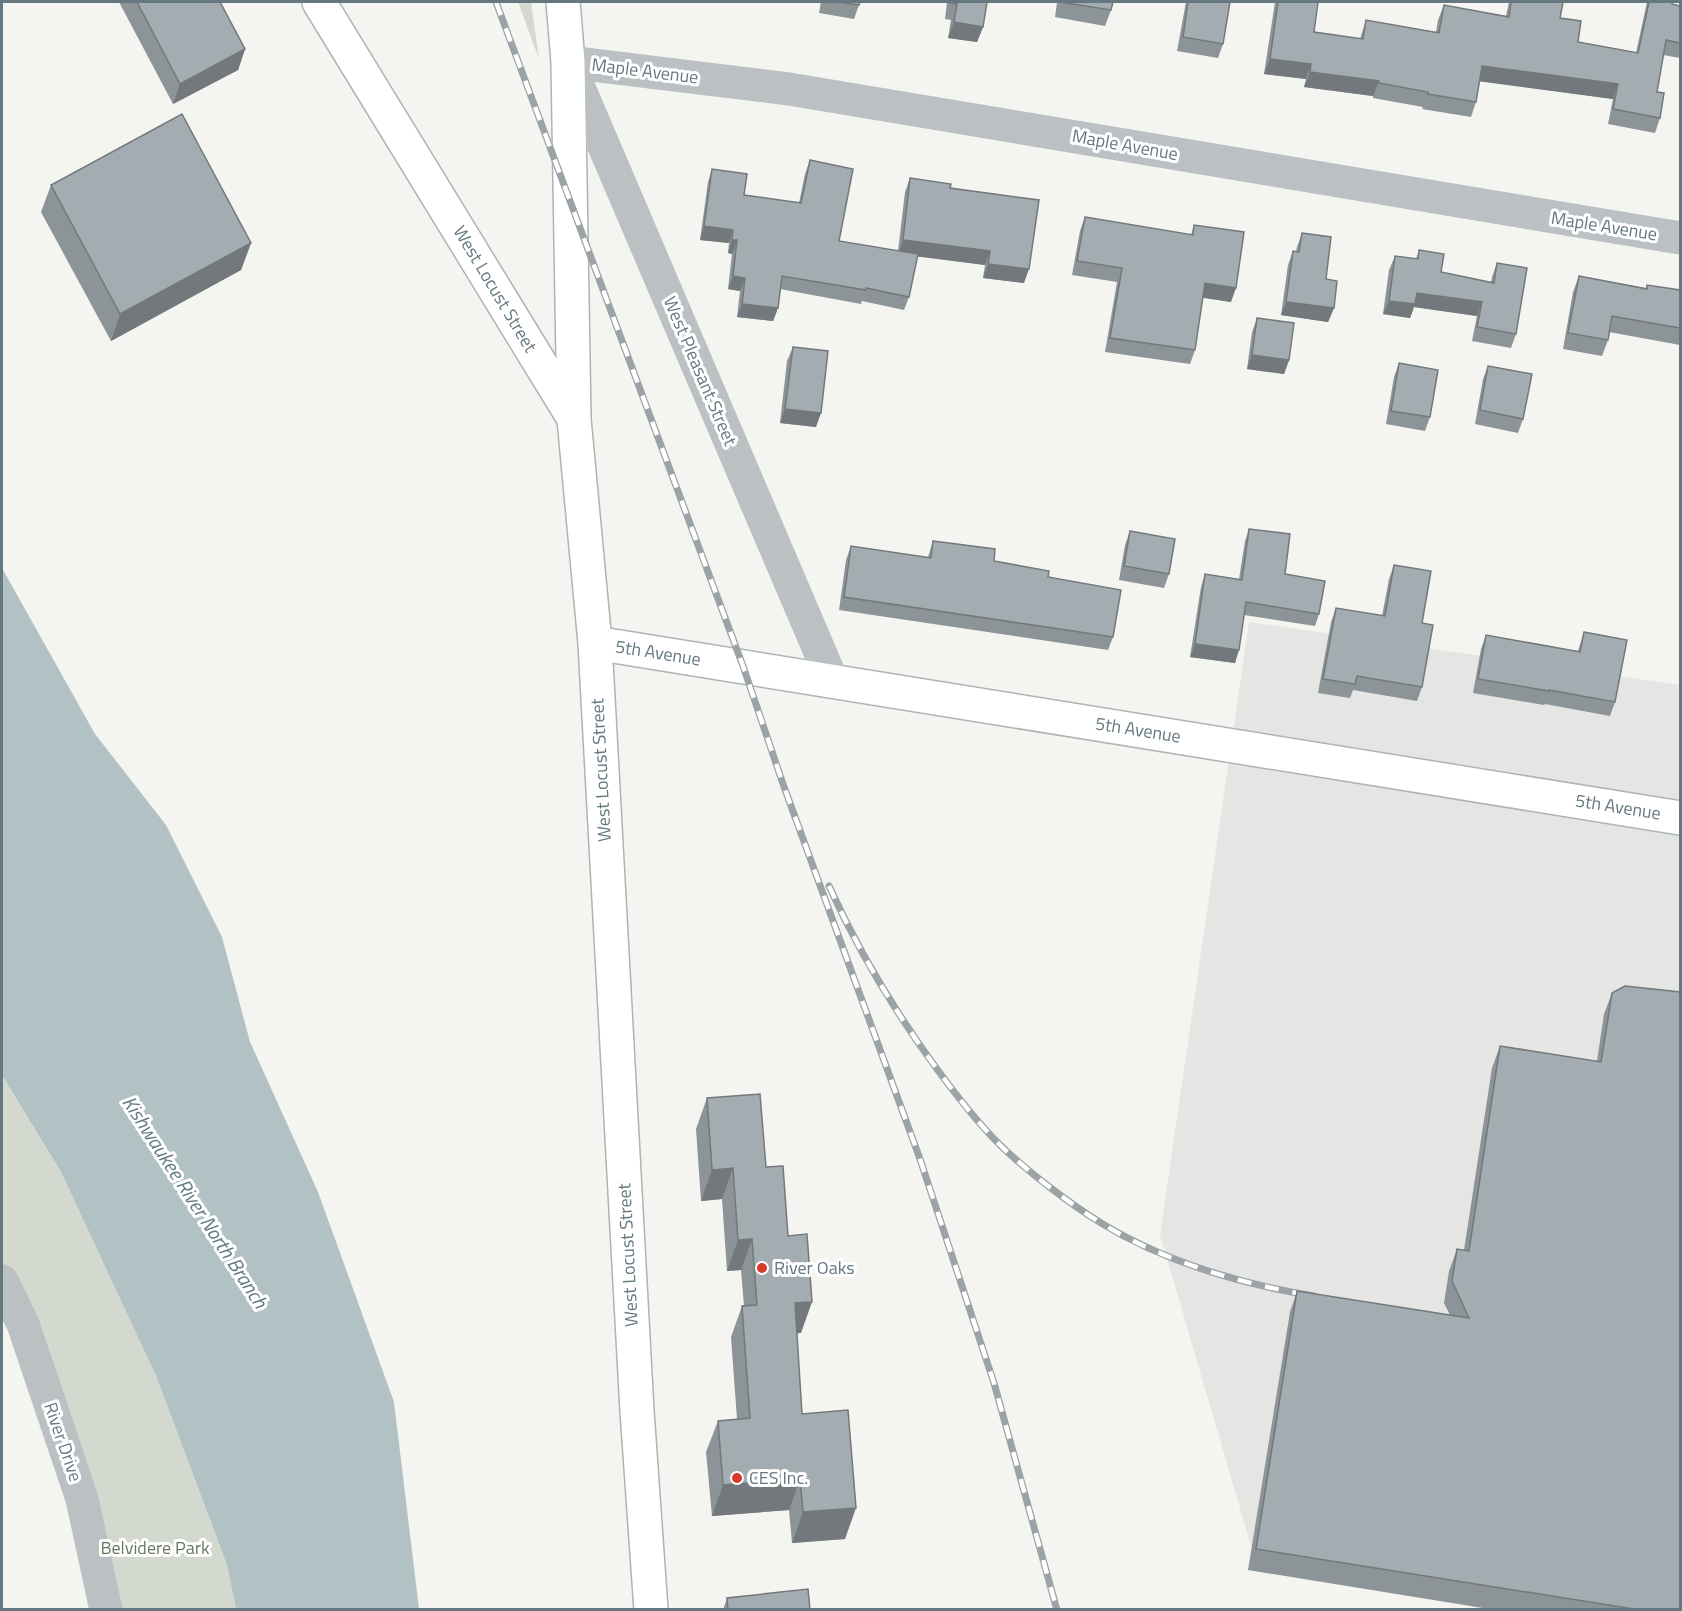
<svg xmlns="http://www.w3.org/2000/svg" width="1682" height="1611" viewBox="0 0 1682 1611" font-family="'Titillium Web',sans-serif">
  <style>
    .built { fill: #e5e5e4 }
    .green { fill: #d4d9d0 }
    .water { fill: #b2c1c3 }
    .lines { fill: none; stroke-linecap: round; stroke-linejoin: round }
    .secondary-casing { stroke: #adb4b7; stroke-width: 36 }
    .street { stroke: #bbc0c2; stroke-width: 33 }
    .secondary { stroke: #fff; stroke-width: 33 }
    .rail-casing { stroke: #9ba3a7; stroke-width: 7 }
    .rail { stroke: #fff; stroke-width: 4.5; stroke-dasharray: 14; stroke-linecap: butt }
    .wall { fill: #8c9497 }
    .shaded-wall { fill: #72787b }
    .building { fill: #a3acb0; stroke: #72787b; stroke-width: 1.5 }
    .poi-dot { fill: #d8392d; stroke: #fff; stroke-width: 2 }
    .labels { text-anchor: middle; stroke-width: 6; stroke-linejoin: round; paint-order: stroke }
    .street-label { font-size: 18px; fill: #657880; stroke: #fff }
    .poi-label { font-size: 18px; fill: #657880; stroke: #fff; text-anchor: start }
    .park-label { font-size: 18px; fill: #6a7763; stroke: #fff }
    .water-label { font-size: 20px; font-style: italic; fill: #607a7d; stroke: #fff }
  </style>
  <rect width="100%" height="100%" fill="#f4f4f0"/>
  <!-- built -->
  <path class="built" d="M1249,622L1680,685V1609L1252,1549L1160,1235Z"/>
  <!-- green -->
  <g class="green">
    <path d="M518,2H531L539,59Z"/>
    <path d="M2,1075L61,1172L156,1376L227,1565L236,1609H106L2,1281Z"/>
  </g>
  <!-- water -->
  <path class="water" d="M2,568L95,734L166,825L222,937L250,1042L318,1192L394,1402L419,1609H236L227,1565L156,1376L61,1172L2,1075Z"/>
  <g class="lines">
    <defs>
      <g id="secondary">
        <path d="M319,2L573,417"/>
        <path d="M563,2L568,62L574,419L595,643L637,1411L651,1610"/>
        <path d="M595,643L1680,818"/>
      </g>
    </defs>
    <!-- secondary casing -->
    <use href="#secondary" class="secondary-casing"/>
    <!-- street -->
    <g class="street">
      <path d="M832,680L568,62L789,89L1680,238"/>
      <path d="M2,1281L23,1324L82,1499L106,1610"/>
    </g>
    <!-- secondary -->
    <use href="#secondary" class="secondary"/>
    <defs>
      <g id="rail">
        <path d="M496,2L743,666L783,784L920,1159L994,1383L1057,1610"/>
        <path d="M829,886C858,950 895,1012 937,1069C956,1095 977,1122 1000,1145C1027,1171 1070,1204 1101,1223C1165,1262 1241,1284 1314,1296"/>
      </g>
    </defs>
    <!-- rail casing -->
    <use href="#rail" class="rail-casing"/>
    <!-- rail -->
    <use href="#rail" class="rail"/>
  </g>
  <!-- wall -->
  <g class="wall">
    <path d="M119,2H220L245,49L238,70L173,104Z"/>
    <path d="M821,2H860L854,19L819,13Z"/>
    <path d="M947,2H987L983,27L977,42L948,38L951,20L945,19Z"/>
    <path d="M1050,2H1113L1111,10L1105,26L1055,17L1057,3Z"/>
    <path d="M1186,2H1230L1223,44L1218,58L1177,51Z"/>
    <path d="M1275,2H1278L1314,32L1360,39L1366,20L1436,32L1438,20L1444,5L1506,16L1509,2H1563L1560,18L1578,42L1636,53L1647,2H1672V4L1680,6V58L1663,55L1657,92L1660,118L1655,133L1608,124L1613,99L1480,81L1476,102L1471,117L1422,109L1423,107L1373,98V96L1304,87L1306,79L1264,74Z"/>
    <path d="M810,160L839,241L898,251L905,192L910,178L950,188L1024,283L983,278L985,265L917,256L909,297L904,310L862,301L861,304L780,289L778,308L773,321L737,317L740,291L728,289L732,254L728,253L729,243L700,240L708,182L712,169L744,195L799,203L805,174Z"/>
    <path d="M51,185L251,243L241,270L111,341L41,212Z"/>
    <path d="M1085,217L1191,235L1194,225L1231,302L1203,298L1195,350L1190,364L1105,352L1117,282L1072,275L1080,231Z"/>
    <path d="M1302,233L1326,279L1334,308L1328,322L1281,315L1288,265L1293,251H1296L1297,247Z"/>
    <path d="M1419,250L1441,272L1491,282L1492,277L1497,263L1516,334L1511,348L1472,341L1477,316L1414,307L1410,318L1383,314L1389,270L1395,256L1416,259Z"/>
    <path d="M1579,276L1646,288L1647,285L1680,290V345L1609,332L1608,340L1602,356L1563,349L1573,292Z"/>
    <path d="M1257,318L1289,360L1284,374L1247,369L1252,332Z"/>
    <path d="M793,347L816,427L780,423L787,361Z"/>
    <path d="M1399,363L1430,417L1425,431L1386,424L1394,377Z"/>
    <path d="M1488,366L1523,419L1518,433L1475,424L1483,379Z"/>
    <path d="M1249,529L1285,574L1319,614L1315,626L1244,615L1235,663L1190,657L1201,587L1205,574L1239,579L1245,541Z"/>
    <path d="M1130,531L1169,574L1164,588L1119,580L1125,545Z"/>
    <path d="M933,541L994,561L1048,577L1113,637L1108,650L839,610L846,560L851,546L928,557Z"/>
    <path d="M1394,565L1422,623V687L1417,701L1353,690L1350,698L1318,693L1331,622L1336,608L1382,616L1389,579Z"/>
    <path d="M1584,632L1615,702L1610,716L1545,704L1544,705L1473,693L1481,649L1486,635L1578,651Z"/>
    <path d="M1612,993L1680,1610H1495L1248,1570L1290,1312L1297,1291L1450,1315L1444,1303L1449,1271L1457,1249L1464,1250L1492,1068L1500,1046L1597,1061L1604,1014Z"/>
    <path d="M707,1098L766,1167L788,1236L801,1333H797L802,1414L845,1539L792,1543L789,1510L712,1516L706,1452L718,1421L737,1419L731,1337L742,1306H744L741,1270L727,1271L722,1199L701,1201L696,1129Z"/>
    <path d="M727,1598L810,1610H723Z"/>
  </g>
  <!-- shaded-wall -->
  <g class="shaded-wall">
    <path d="M954,22L983,27L977,42L948,38Z"/>
    <path d="M245,49L238,70L173,104L180,84Z"/>
    <path d="M1270,59L1311,64L1306,79L1264,74Z"/>
    <path d="M1482,66L1618,84L1613,99L1477,81Z"/>
    <path d="M1310,72L1379,81L1373,96L1304,87Z"/>
    <path d="M704,226L733,230L729,243L700,240Z"/>
    <path d="M732,240H737L732,254L728,253Z"/>
    <path d="M903,240L990,251L985,265L898,254Z"/>
    <path d="M251,243L241,270L111,341L120,314Z"/>
    <path d="M988,264L1029,269L1024,283L983,278Z"/>
    <path d="M733,276L745,278L740,291L728,289Z"/>
    <path d="M1205,283L1236,288L1231,302L1200,297Z"/>
    <path d="M1417,293L1482,302L1477,316L1414,307L1410,318L1383,314L1389,301Z"/>
    <path d="M1286,302L1334,308L1328,322L1281,315Z"/>
    <path d="M742,304L778,308L773,321L737,317Z"/>
    <path d="M1252,355L1289,360L1284,374L1247,369Z"/>
    <path d="M785,409L821,413L816,427L780,423Z"/>
    <path d="M1195,644L1239,650L1235,663L1190,657Z"/>
    <path d="M733,1168L722,1199L701,1201L712,1170Z"/>
    <path d="M752,1239L741,1270L727,1271L738,1240Z"/>
    <path d="M812,1302L801,1333L784,1334L795,1303Z"/>
    <path d="M800,1479L789,1510L712,1516L723,1485Z"/>
    <path d="M856,1508L845,1539L792,1543L803,1512Z"/>
  </g>
  <!-- building -->
  <g class="building">
    <path d="M137,2H220L245,49L180,84Z"/>
    <path d="M837,2H860L859,5Z"/>
    <path d="M951,2H987L983,27L954,22L957,4L950,3Z"/>
    <path d="M1060,2H1113L1111,10Z"/>
    <path d="M1188,2H1230L1223,44L1183,37Z"/>
    <path d="M1278,2H1318L1314,32L1363,39L1366,20L1439,33L1444,5L1509,17L1511,2H1563L1560,18L1581,21L1578,42L1638,53L1649,2H1672V4L1680,6V43L1666,40L1657,92L1664,93L1660,118L1613,109L1618,84L1482,66L1476,102L1428,94V92L1379,83V81L1310,72L1311,64L1270,59Z"/>
    <path d="M182,114L251,243L120,314L51,185Z"/>
    <path d="M810,160L853,169L839,241L918,254L909,297L866,288V290L782,276L778,308L742,304L745,278L733,276L737,240H732L733,230L704,226L712,169L747,174L744,195L801,203Z"/>
    <path d="M910,178L951,184L950,188L1039,200L1029,269L988,264L990,251L903,240Z"/>
    <path d="M1085,217L1193,235L1194,225L1244,232L1236,288L1205,283L1195,350L1110,338L1122,268L1077,261Z"/>
    <path d="M1302,233L1331,237L1326,279L1337,281L1334,308L1286,302L1293,251L1299,252Z"/>
    <path d="M1419,250L1444,254L1441,272L1494,283L1497,263L1527,268L1516,334L1477,327L1482,302L1417,293L1415,304L1389,301L1395,256L1418,259Z"/>
    <path d="M1579,276L1647,289V285L1680,290V328L1612,316L1608,340L1568,333Z"/>
    <path d="M1257,318L1294,323L1289,360L1252,355Z"/>
    <path d="M793,347L828,351L821,413L785,409Z"/>
    <path d="M1399,363L1438,370L1430,417L1391,411Z"/>
    <path d="M1488,366L1532,374L1523,419L1480,410Z"/>
    <path d="M1249,529L1290,534L1285,574L1325,581L1319,614L1246,602L1239,650L1195,644L1205,574L1242,580Z"/>
    <path d="M1130,531L1175,539L1169,574L1124,566Z"/>
    <path d="M933,541L995,549L994,561L1049,571L1048,577L1121,590L1113,637L844,597L851,546L931,558Z"/>
    <path d="M1394,565L1431,571L1422,623L1433,625L1422,687L1357,676L1355,684L1323,679L1336,608L1385,616Z"/>
    <path d="M1584,632L1627,640L1615,702L1549,690V691L1478,679L1486,635L1580,652Z"/>
    <path d="M1625,986L1680,992V1610H1640L1256,1549L1297,1291L1469,1318L1452,1281L1457,1249L1469,1251L1500,1046L1601,1062L1612,993Z"/>
    <path d="M760,1094L766,1167L783,1166L788,1236L807,1234L812,1302L795,1303L802,1414L848,1410L856,1508L803,1512L800,1479L723,1485L718,1421L750,1418L742,1306L757,1305L752,1239L738,1240L733,1168L712,1170L707,1098Z"/>
    <path d="M808,1589L810,1610H728L727,1598Z"/>
  </g>
  <!-- markers -->
  <g class="poi-dot">
    <circle cx="762" cy="1268" r="6"/>
    <circle cx="737" cy="1478" r="6"/>
  </g>
  <g class="labels">
    <!-- street labels -->
    <g class="street-label">
      <text transform="translate(645 71) rotate(7)" y="6">Maple Avenue</text>
      <text transform="translate(1125 145) rotate(10)" y="6">Maple Avenue</text>
      <text transform="translate(1604 226) rotate(9)" y="6">Maple Avenue</text>
      <text transform="translate(495 289) rotate(59)" y="6">West Locust Street</text>
      <text transform="translate(700 371) rotate(67)" y="6">West Pleasant Street</text>
      <text transform="translate(658 653) rotate(9)" y="6">5th Avenue</text>
      <text transform="translate(1138 730) rotate(9)" y="6">5th Avenue</text>
      <text transform="translate(601 770) rotate(-93)" y="6">West Locust Street</text>
      <text transform="translate(1618 807) rotate(9)" y="6">5th Avenue</text>
      <text transform="translate(628 1255) rotate(-93)" y="6">West Locust Street</text>
      <text transform="translate(63 1442) rotate(71)" y="6">River Drive</text>
    </g>
    <!-- poi labels -->
    <g class="poi-label">
      <text x="774" y="1274">River Oaks</text>
      <text x="749" y="1484">CES Inc.</text>
    </g>
    <!-- park labels -->
    <g class="park-label">
      <text x="155" y="1554">Belvidere Park</text>
    </g>
    <!-- water labels -->
    <g class="water-label">
      <text transform="translate(195 1202) rotate(57)" y="7">Kishwaukee River North Branch</text>
    </g>
  </g>
  <!-- border -->
  <rect width="1682" height="1611" fill="none" stroke="#657880" stroke-width="6"/>
</svg>
